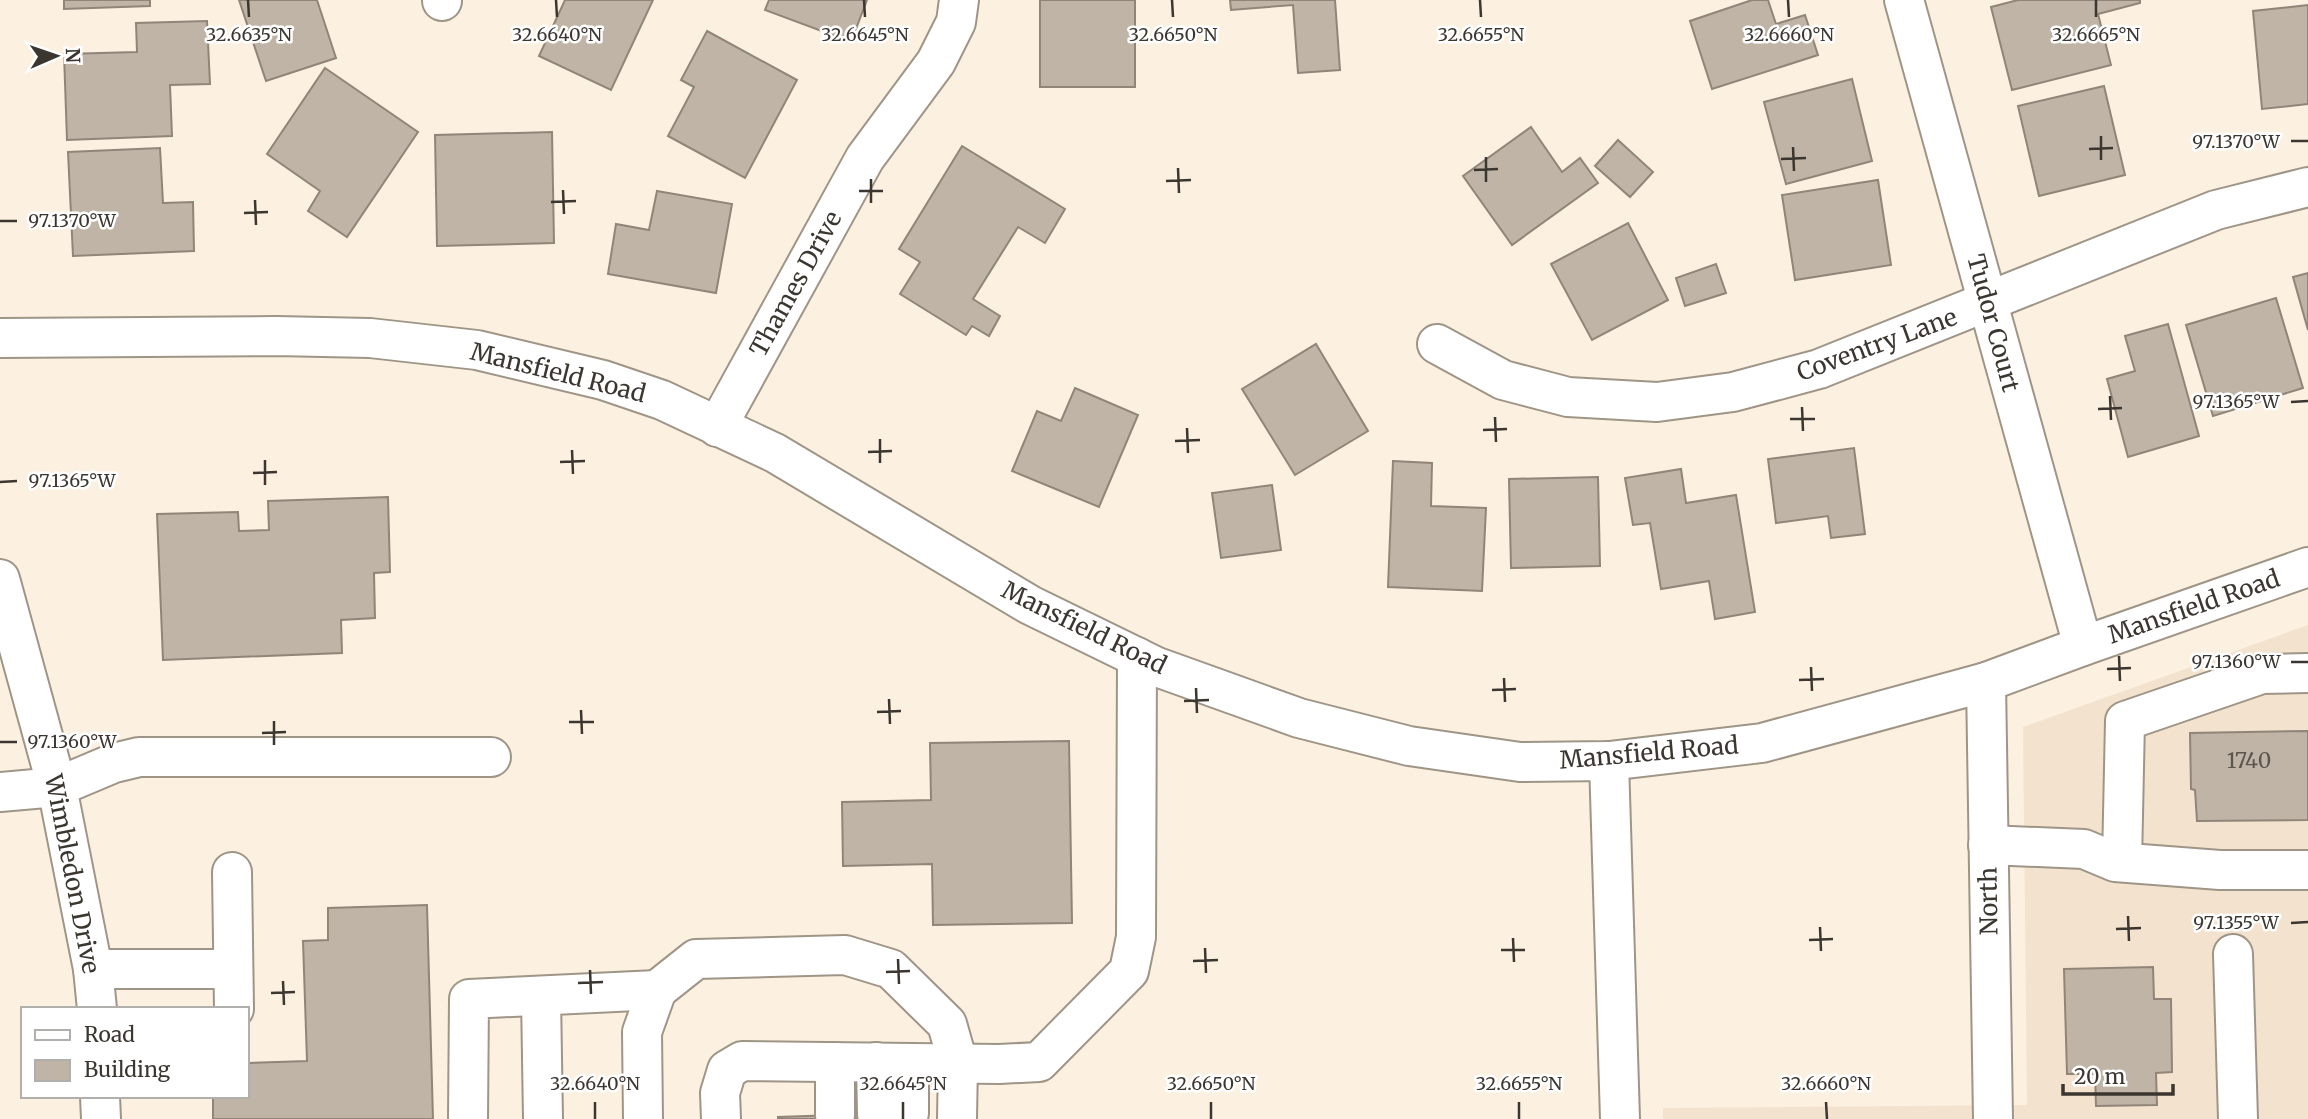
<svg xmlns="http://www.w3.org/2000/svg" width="2308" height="1119" viewBox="0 0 2308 1119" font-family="Merriweather,serif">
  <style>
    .built { fill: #f3e3ce }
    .building { fill: #bfb4a6; stroke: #908578; stroke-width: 2 }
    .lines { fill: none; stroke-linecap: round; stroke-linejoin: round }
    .minor-casing { stroke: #9f9587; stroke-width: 42 }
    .minor { stroke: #fff; stroke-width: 38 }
    .ticks { fill: none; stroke: #3b3630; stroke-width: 2.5 }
    .labels { text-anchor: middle; stroke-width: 5; stroke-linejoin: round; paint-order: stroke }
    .number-label { font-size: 21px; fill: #5c564e }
    .street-label { font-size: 24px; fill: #3b3630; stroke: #fff }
    .ticks-label { font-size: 18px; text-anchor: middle; fill: #3b3630; stroke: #fff; stroke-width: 5; stroke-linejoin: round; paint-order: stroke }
  </style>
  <rect width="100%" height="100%" fill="#fcf0e1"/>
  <!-- built -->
  <path class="built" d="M2308,625V1119H1663V1108L2027,1105L2023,727Z"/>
  <!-- building -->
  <g class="building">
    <path d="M64,0H150V6L64,9Z"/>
    <path d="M239,0H317L336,58L266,81Z"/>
    <path d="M565,0H653L611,90L539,56Z"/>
    <path d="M769,0H867L851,42L765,10Z"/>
    <rect x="1040" y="0" width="95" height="87"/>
    <path d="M1230,0H1335L1340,70L1298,73L1293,5L1231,10Z"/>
    <path d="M1752,0H1768L1776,24L1805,15L1818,55L1712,89L1690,21Z"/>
    <path d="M2018,0H2140V3L2098,14L2111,65L2012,90L1991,7Z"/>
    <path d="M2308,5V104L2262,109L2253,11Z"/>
    <path d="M207,21L210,84L170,85L172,136L67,140L64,54L137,52L136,23Z"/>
    <path d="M707,31L797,80L745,178L668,136L694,87L681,80Z"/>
    <path d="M325,68L418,132L347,237L308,211L320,191L267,154Z"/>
    <path d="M1852,79L1872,161L1786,184L1764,102Z"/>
    <path d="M2104,86L2125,175L2039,196L2018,106Z"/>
    <path d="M1531,127L1562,172L1580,158L1598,183L1512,245L1463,176Z"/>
    <path d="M552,132L554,243L437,246L435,135Z"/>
    <path d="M1618,140L1653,172L1630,197L1595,166Z"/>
    <path d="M962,146L1065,209L1045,243L1018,227L973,299L1000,316L989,336L972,326L966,335L900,294L920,262L899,249Z"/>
    <path d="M160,148L163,203L193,202L194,251L73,256L68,152Z"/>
    <path d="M1878,180L1891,265L1795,280L1782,195Z"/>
    <path d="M657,191L732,204L716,293L608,274L616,224L649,230Z"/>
    <path d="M1628,223L1668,300L1592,340L1551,264Z"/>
    <path d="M1716,264L1726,293L1685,306L1676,278Z"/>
    <path d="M2308,273V330L2293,277Z"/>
    <path d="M2276,298L2303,388L2213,416L2186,325Z"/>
    <path d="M2168,324L2199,436L2128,457L2107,379L2135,371L2125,336Z"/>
    <path d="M1316,344L1368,431L1295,475L1242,389Z"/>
    <path d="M1075,388L1138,415L1099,507L1012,471L1037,411L1061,421Z"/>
    <path d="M1854,448L1865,534L1831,538L1828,516L1776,523L1768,459Z"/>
    <path d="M1393,461L1432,463L1431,506L1486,508L1482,591L1388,587Z"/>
    <path d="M1681,469L1686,503L1736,495L1755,612L1715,619L1709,581L1661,589L1650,523L1633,525L1625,478Z"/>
    <path d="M1598,477L1600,566L1511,568L1509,479Z"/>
    <path d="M1272,485L1281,550L1221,558L1212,493Z"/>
    <path d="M388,497L390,572L374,573L375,618L341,620L342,653L163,660L157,514L238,512L239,531L269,530L268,501Z"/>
    <path d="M2308,731V820L2197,821L2195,790L2191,789L2190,733Z"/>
    <path d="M1069,741L1072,923L933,925L932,864L843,866L842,802L931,800L930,743Z"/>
    <path d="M427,905L433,1119H213V1096H247V1063L307,1061L303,941L328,940V908Z"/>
    <path d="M2153,967L2154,999H2171L2172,1072L2156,1073L2157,1105L2096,1106L2095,1074H2067L2064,969Z"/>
    <path d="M925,1112V1119H778V1117Z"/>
  </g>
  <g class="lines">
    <defs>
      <g id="minor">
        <path d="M1904,0L2083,646"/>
        <path d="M442,1V0"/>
        <path d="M0,338L276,336L370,338L477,350L603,380L662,400L775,453L1030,605L1157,667L1299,718L1409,746L1520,762L1609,761L1762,743L1986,682L2083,646L2308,567"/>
        <path d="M1437,344L1503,380L1568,397L1657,402L1733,392L1819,369L2216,210L2308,187"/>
        <path d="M717,427L865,158L936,62L956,22L959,0"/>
        <path d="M0,579L57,787L93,969L97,1009"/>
        <path d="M1986,682L1993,1119"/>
        <path d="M1609,761L1620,1119"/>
        <path d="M0,792L57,787L114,763L139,757H491"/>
        <path d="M1988,845L2084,849L2115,862L2220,870H2308"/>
        <path d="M2122,862L2125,721L2262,674L2308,673"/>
        <path d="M232,872L234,1009"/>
        <path d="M2233,954L2238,1119"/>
        <path d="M93,969H232"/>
        <path d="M541,996L543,1119"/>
        <path d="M876,1062L877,1114"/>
        <path d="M100,1096L101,1119"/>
        <path d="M909,1113V1063"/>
        <path d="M835,1115V1062"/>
        <path d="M468,1119L469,999L657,990"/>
        <path d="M643,1119L642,1032L657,990L696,959L845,955L891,969L947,1024L958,1063L957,1119"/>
        <path d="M721,1119L720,1093L727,1070L742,1061L999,1064L1039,1062L1129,971L1136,937L1137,657"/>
      </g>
    </defs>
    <!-- minor casing -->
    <use href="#minor" class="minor-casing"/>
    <!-- minor -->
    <use href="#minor" class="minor"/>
  </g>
  <!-- ticks -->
  <path class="ticks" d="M248,0L249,17M556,0L557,17M864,0L865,17M1172,0L1173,17M1480,0L1481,17M1788,0L1789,17M2096,0V17M2101,136V160M2291,141H2308M1793,147L1794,171M2089,149L2113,148M1486,157V182M1781,159L1806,158M1178,168L1179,193M1474,170L1498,169M871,179V203M1166,181L1191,180M563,190L564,214M859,191H883M255,200L256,225M551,202L576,201M244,213L268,212M0,221H17M2110,396L2111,420M2291,402L2308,401M1802,407L1803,431M2098,409L2122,408M1495,417L1496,442M1790,419H1815M1187,428L1188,453M1483,430L1507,429M880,439V463M1175,441L1200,440M572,450L573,474M868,452L892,451M265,460V485M560,462L585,461M253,473L277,472M0,482L17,481M2119,656L2120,681M2291,662H2308M1811,667L1812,691M2107,669L2131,668M1504,678L1505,702M1799,680L1824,679M1196,688L1197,713M1492,690L1516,689M889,699L890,724M1184,701L1209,700M581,710L582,734M877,712L901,711M274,721V745M569,722H594M262,733L286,732M0,742H17M2128,916L2129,941M2291,923L2308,922M1820,927L1821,951M2116,929L2141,928M1513,938L1514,962M1809,940L1833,939M1205,948L1206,973M1501,950H1525M898,959L899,984M1193,961L1218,960M590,970L591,994M886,972L910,971M283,981L284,1005M578,983L603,982M271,993L295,992M595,1102V1119M903,1102V1119M1211,1102V1119M1519,1102V1119M1826,1102L1827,1119"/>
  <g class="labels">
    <!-- number labels -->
    <g class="number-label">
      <text x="2249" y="768">1740</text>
    </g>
    <!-- street labels -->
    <g class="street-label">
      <text transform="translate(796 284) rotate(-61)" y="8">Thames Drive</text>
      <text transform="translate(1993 323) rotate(75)" y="8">Tudor Court</text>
      <text transform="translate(1877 345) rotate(-20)" y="8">Coventry Lane</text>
      <text transform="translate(558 373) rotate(14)" y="8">Mansfield Road</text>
      <text transform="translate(2194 607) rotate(-19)" y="8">Mansfield Road</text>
      <text transform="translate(1084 628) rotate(26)" y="8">Mansfield Road</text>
      <text transform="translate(1649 753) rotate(-5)" y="8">Mansfield Road</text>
      <text transform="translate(72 874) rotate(79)" y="8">Wimbledon Drive</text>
      <text transform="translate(1989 901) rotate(-91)" y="8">North</text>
    </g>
  </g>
  <g class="ticks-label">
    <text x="249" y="41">32.6635°N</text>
    <text x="557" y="41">32.6640°N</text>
    <text x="865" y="41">32.6645°N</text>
    <text x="1173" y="41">32.6650°N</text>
    <text x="1481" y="41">32.6655°N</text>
    <text x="1789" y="41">32.6660°N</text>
    <text x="2096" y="41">32.6665°N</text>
    <text x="2236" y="148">97.1370°W</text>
    <text x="72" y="227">97.1370°W</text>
    <text x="2236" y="408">97.1365°W</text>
    <text x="72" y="487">97.1365°W</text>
    <text x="2236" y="668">97.1360°W</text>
    <text x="72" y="748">97.1360°W</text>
    <text x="2236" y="929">97.1355°W</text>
    <text x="595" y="1090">32.6640°N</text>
    <text x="903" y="1090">32.6645°N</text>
    <text x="1211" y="1090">32.6650°N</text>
    <text x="1519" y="1090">32.6655°N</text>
    <text x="1826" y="1090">32.6660°N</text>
  </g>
  <!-- legend -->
  <rect x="21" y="1007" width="228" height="91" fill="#ffffff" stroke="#b1afac" stroke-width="2"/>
  <rect x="35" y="1030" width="35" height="10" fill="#ffffff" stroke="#b1afac" stroke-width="2"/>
  <text x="84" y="1042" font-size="21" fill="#3b3630">Road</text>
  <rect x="35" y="1060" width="35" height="21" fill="#bfb4a6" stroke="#b1afac" stroke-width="2"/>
  <text x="84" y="1077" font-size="21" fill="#3b3630">Building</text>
  <!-- north arrow -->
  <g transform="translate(56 56) rotate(88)" stroke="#ffffff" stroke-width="5" paint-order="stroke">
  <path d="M0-5L12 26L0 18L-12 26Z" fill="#3b3630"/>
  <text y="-10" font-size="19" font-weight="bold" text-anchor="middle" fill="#3b3630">N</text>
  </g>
  <!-- scale -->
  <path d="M2063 1084v10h110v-10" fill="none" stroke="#3b3630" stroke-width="3.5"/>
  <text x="2074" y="1084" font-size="21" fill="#3b3630" stroke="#ffffff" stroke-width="5" paint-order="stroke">20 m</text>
</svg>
